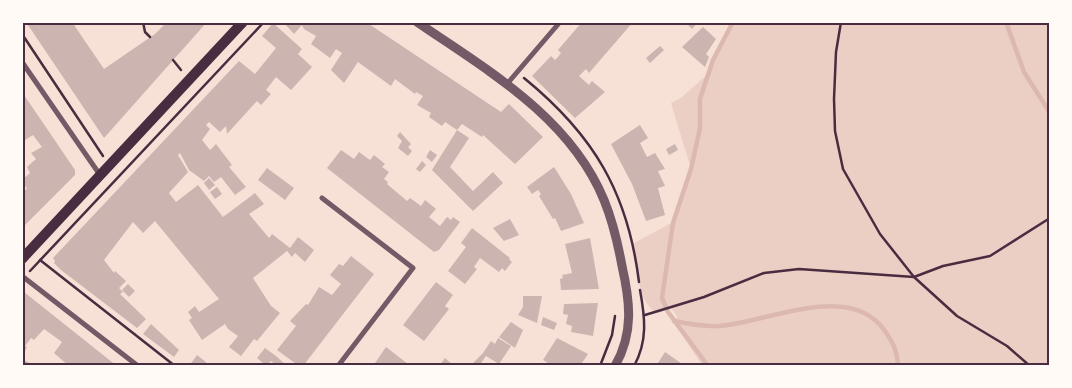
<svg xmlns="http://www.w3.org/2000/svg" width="1072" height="388" viewBox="0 0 1072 388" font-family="Karla,sans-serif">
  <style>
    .green { fill: #ebcfc5 }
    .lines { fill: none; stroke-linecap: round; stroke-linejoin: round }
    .stream { stroke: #dcb8b0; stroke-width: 4.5 }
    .building { fill: #ccb4b1 }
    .path { stroke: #4a2c40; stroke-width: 2.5 }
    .minor { stroke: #755966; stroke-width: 5 }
    .tertiary { stroke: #755966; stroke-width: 9 }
    .secondary { stroke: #4a2c40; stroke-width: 10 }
    .neatline { fill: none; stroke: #4a2c40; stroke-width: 2 }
  </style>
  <rect width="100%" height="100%" fill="#f7e1d7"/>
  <!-- green -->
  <path class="green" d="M733,23H1049V365H702L675,325L677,316L671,308L658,313C636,304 637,264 634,243L673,222L691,169L671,103L681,98L709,73L713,60Z"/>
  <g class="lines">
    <!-- stream -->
    <g class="stream">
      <path d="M1006,22L1024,72L1050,113"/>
      <path d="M674,321C689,324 704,327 719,326C766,323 850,280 885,331C893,343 897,350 898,366"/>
      <path d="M708,366L668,312L662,298L673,223L691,169L700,128V99L713,60L733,22"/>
    </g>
  </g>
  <!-- building -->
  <g class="building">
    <path d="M26,22H72L104,69L155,34L164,25L161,22H207L104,138Z"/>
    <path d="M283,22H366L501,112L509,104L543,137L515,164L483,135L482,137L462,124L457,130L445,122L442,126L429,117L431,113L417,105L423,96L416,92L415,94L395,79L391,86L358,62L344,83L331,70L342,53L336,49L330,58L311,44L316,36L304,29L302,25L294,34Z"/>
    <path d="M582,22H633L589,73L586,69L579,76L589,85L592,81L605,92L575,118L532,76L551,56L555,60L558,57L561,53L558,50Z"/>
    <path d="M685,22H698L692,29Z"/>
    <path d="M273,23L302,49L298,54L312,67L291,90L276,77L266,90L271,94L261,105L257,101L227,134L226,126L220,132L209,122L206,125L210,129L202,140L210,150L216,144L232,165L229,167L246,187L235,195L221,177L214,182L209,176L204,181L189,170L180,153L178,155L188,172L169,193L176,202L198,185L223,217L255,193L264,204L249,214L269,238L272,234L290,248L298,237L314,250L305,262L295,253L292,257L287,251L253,278L271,306L280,313L257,341L254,339L241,356L229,347L238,336L228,329L225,324L202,340L189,320L192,318L188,312L195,306L199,312L219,299L155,221L143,233L133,222L104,260L114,273L115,271L126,281L119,288L123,292L120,294L146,319L137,328L61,270L54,263L55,261L53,258L239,61L255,74L276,48L262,36Z"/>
    <path d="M703,27L716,39L706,54L709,57L705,67L682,47Z"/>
    <path d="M660,46L664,50L650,63L646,58Z"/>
    <path d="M22,92L75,170V175L22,228V192L27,189L22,180L30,173L27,167L36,159L31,153L42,147L33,135L22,142V131L25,130L22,126Z"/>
    <path d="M640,125L648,138L640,143L647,157L655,153L665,169L658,171L665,186L658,188L665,215L646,221L632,184L611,144Z"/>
    <path d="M457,130L469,138L450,167L473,191L493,172L503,183L473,211L432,170Z"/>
    <path d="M400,132L411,144L408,147L412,151L408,156L398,148L402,141L397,136Z"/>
    <path d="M675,144L678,150L669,155L666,149Z"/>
    <path d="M341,150L354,159L359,152L370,160L374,155L385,164L382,167L389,172L384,179L388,182L387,184L407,201L410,198L421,206L425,200L436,209L429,217L440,226L447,217L451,220L453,217L460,222L439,250L434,252L327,168Z"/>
    <path d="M430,150L437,155L432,162L426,157Z"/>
    <path d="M422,161L426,165L420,172L416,169Z"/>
    <path d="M554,167L571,194L584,223L561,231L555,218L553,219L539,196L541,194L538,190L532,194L527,187Z"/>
    <path d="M267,168L294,188L285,200L258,180Z"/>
    <path d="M209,178L215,185L209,190L204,183Z"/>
    <path d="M217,187L222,194L215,199L210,192Z"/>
    <path d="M510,219L519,235L504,241L493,228Z"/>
    <path d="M472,228L510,258L509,259L512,262L505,271L502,268L499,272L480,258L474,267L477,269L465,284L448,271L466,247L461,243Z"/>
    <path d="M590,238L599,289L561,290L560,279L563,278L562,275L572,273L565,244Z"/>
    <path d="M351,256L374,274L303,366H299L277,350L296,326L290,321L306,304L308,305L319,287L332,295L341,284L330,275L339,264L343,266Z"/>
    <path d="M436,282L453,295L445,306L449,309L424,341L403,325Z"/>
    <path d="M128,284L135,291L129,297L122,290Z"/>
    <path d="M22,292H24L117,366H69L54,353L62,342L44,329L34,340L31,338L25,346L27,347L22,357Z"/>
    <path d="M523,296H542L537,323L518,315L523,307Z"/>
    <path d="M598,303L593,336L571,332L572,326L566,324L568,315L563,314L564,304Z"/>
    <path d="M543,317L557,323L554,330L541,325Z"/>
    <path d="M511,322L523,330L515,348L499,337Z"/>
    <path d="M151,324L179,350L174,357L143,334Z"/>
    <path d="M498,338L511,346L499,364L486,356L479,366H470L483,353L491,341L495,344Z"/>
    <path d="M557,338L588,354L580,366H553L543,360Z"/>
    <path d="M386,347L408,364L407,366H373Z"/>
    <path d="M265,348L276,356L287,366H277L271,361L266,366L257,358Z"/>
    <path d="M665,352L685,366H656Z"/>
    <path d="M197,355L206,362L204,366H189Z"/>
    <path d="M445,358L454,366H439Z"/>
    <path d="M22,359L35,366H22Z"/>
  </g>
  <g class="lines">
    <!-- path -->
    <g class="path">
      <path d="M143,22L145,32L150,37"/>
      <path d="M841,22L836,52L834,99L835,131L843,169L880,234L914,277L957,316L1007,346L1030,366"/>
      <path d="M22,34L103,156"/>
      <path d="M173,60L181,70"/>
      <path d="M524,78C594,135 628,193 639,282"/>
      <path d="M40,260L175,366"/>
      <path d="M30,271L264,22"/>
      <path d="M645,315L704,297L764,273L799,269L914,277L943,266L990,256L1050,218"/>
      <path d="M600,366L612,335L615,316"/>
      <path d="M634,366C648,341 645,317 640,290"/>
    </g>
    <!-- minor -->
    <g class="minor">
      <path d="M22,62L100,175"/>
      <path d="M507,84L560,22"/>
      <path d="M322,198L413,268L338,366"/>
      <path d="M22,276L138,366"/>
    </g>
    <!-- tertiary -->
    <path class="tertiary" d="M417,22C487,70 570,117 604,200C613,222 618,244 622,266C630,301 634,333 615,366"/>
    <!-- secondary -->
    <path class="secondary" d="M22,259L243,22"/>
  </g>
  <!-- border -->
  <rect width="1072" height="388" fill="none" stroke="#fffaf5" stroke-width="48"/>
  <rect x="24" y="24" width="1024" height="340" class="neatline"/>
</svg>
